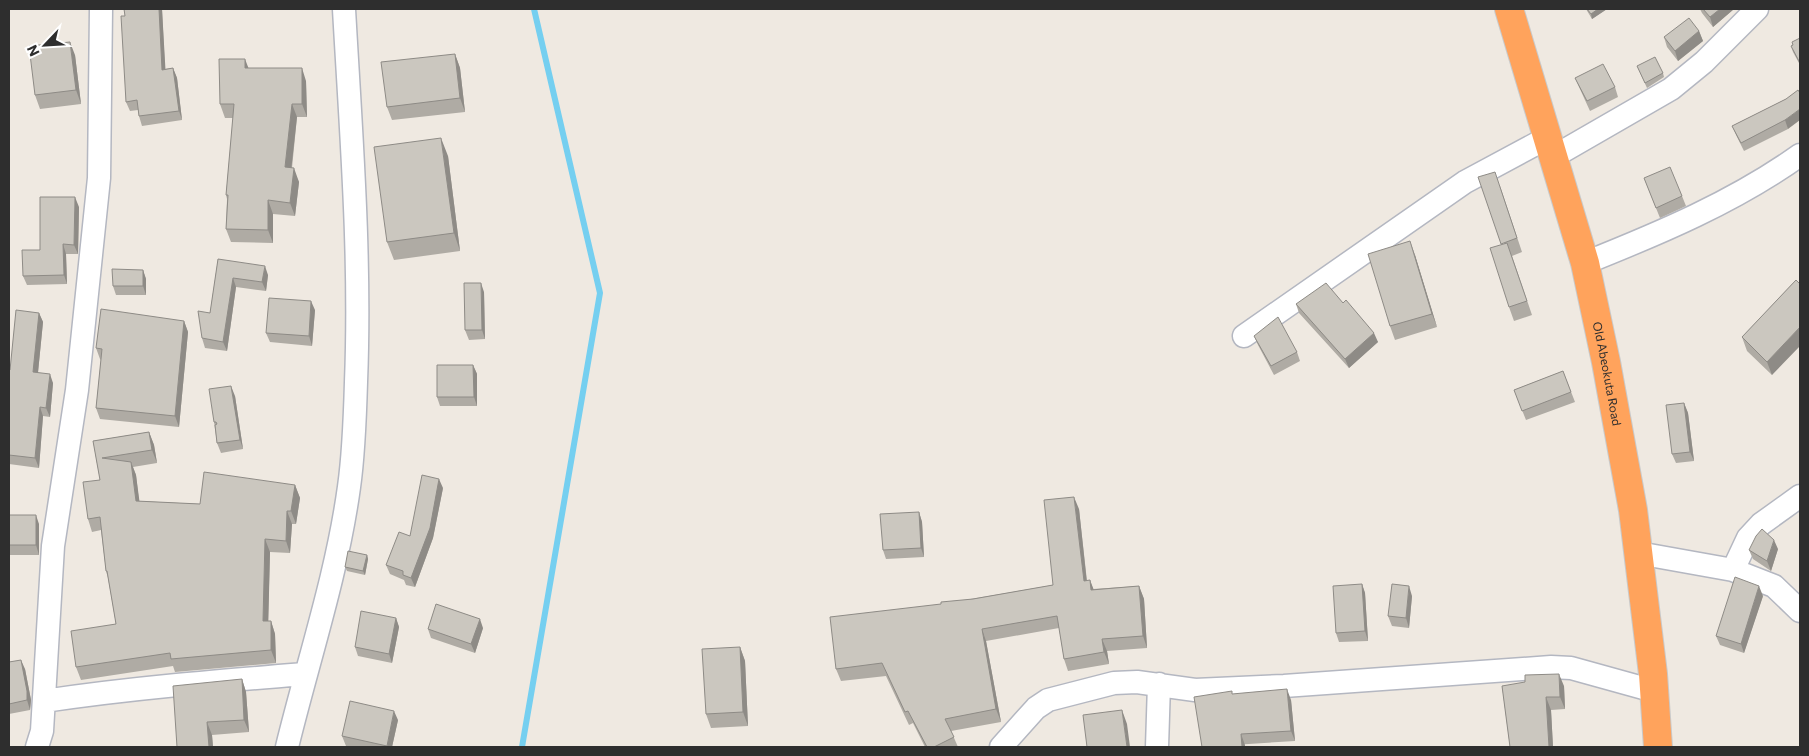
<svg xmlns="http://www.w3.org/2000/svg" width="1809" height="756" font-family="Commissioner,sans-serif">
<rect width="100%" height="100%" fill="#efe9e1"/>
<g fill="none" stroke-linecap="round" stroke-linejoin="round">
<path stroke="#75cff0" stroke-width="6" d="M522 747 600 293 534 9"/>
<g stroke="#b4b7c1" stroke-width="25">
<path id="street" d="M1553 157 1671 89 1704 62 1757 9
M1585 263C1660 233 1734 202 1800 155
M1244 336 1465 182 1547 138
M1638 553 1733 570 1774 586 1800 611
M1733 570 1748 538 1761 524 1800 496
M44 701C131 688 218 681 305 674
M37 747 42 731 53 546 77 390 99 178 101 9
M287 747C308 661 337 575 349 487 354 452 355 417 356 382 361 257 351 133 344 9
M1001 747 1036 708 1048 700 1114 683 1137 682 1195 690 1284 686 1551 667 1571 668 1654 691
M1157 747 1159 684"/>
</g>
<g stroke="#c9c9c9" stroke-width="30">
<g id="highway">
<path id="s1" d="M1509 9 1585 263 1606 362 1633 510 1653 674 1658 747"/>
</g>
</g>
<use href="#street" stroke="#fff" stroke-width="22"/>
<use href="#highway" stroke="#ffa35c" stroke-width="28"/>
</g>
<path fill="#afaba4" d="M124 9H163H162L165 69 173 68 177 78 182 120 142 126 139 116 138 110 130 111 126 102 125 16Z
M1586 9H1607L1592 19Z
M1700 9H1734L1713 27 1702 13Z
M1699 31 1703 41 1678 61 1667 47 1664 37Z
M1800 38V65L1793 52 1791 46Z
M455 54 460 68 465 112 392 120 387 107Z
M75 55 81 104 40 109 35 95Z
M1637 66 1663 73 1664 77 1647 88Z
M248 68 306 81 307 117H297L292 168 299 182 295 216 273 214V243L231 242 226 229 227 199 226 195 233 118H225L220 104Z
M1575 78 1615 87 1618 97 1590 111 1579 87Z
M1786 99 1788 129 1744 151 1736 135 1732 126Z
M448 156 460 251 394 260 387 242Z
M1644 178 1682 196 1686 206 1660 218Z
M1500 186 1522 252 1512 256 1532 315 1514 321 1509 307Z
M79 207 78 254H66L67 284 27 285 23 276 40 250Z
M1415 255 1437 327 1395 340 1390 326Z
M218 259 268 275 266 291 236 287 227 351 205 348 202 338 210 313Z
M143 270 146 279V295H116L113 286Z
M1796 280 1772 375 1747 351 1742 337Z
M484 292 485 339 469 340 465 330Z
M1343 303 1378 342 1349 368 1299 313 1296 304Z
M315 310 312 346 270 342 266 333Z
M39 313 43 322 38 373 53 383 50 417 43 416 39 468 9 464V370H10Z
M184 321 188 332 179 427 100 419 96 408 101 360 100 359 96 348Z
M1254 336 1297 352 1300 361 1274 375 1258 345Z
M473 365 477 374V406H440L437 397Z
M1563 371 1575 402 1526 420 1514 390Z
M235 396 243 449 221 453 217 443 214 422Z
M1684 403 1688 413 1694 461 1676 463 1672 454Z
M149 432 154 445 157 463 133 467 136 475 139 501 200 504 295 485 300 498 296 524H292L290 553 270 552 268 621H271L275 634 276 663 175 672 173 666 81 680 76 667 116 624 108 578 106 571 101 530 92 532 88 519 100 480 93 441Z
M443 488 433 538 415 587 406 585 404 580 390 574 386 565 410 536Z
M1079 509 1087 581 1090 580 1093 589 1139 586 1144 599 1147 648 1107 651 1109 664 1068 671 1064 659 1059 628 986 641 1001 722 951 731 958 747H925L913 723 909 725 886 676 841 681 836 669 941 604 1053 585Z
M919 512 922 522 924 557 886 559 883 550Z
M9 515 39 524V555H9Z
M1778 549 1771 571 1753 559 1749 550Z
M367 555 368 559 365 575 347 571 345 567Z
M1362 584 1365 593 1368 641 1339 642 1336 633Z
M1412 596 1409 628 1392 626 1388 616Z
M1763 596 1744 653 1720 645 1716 636Z
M396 618 399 627 392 663 358 656 355 647Z
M483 628 475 653 431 638 428 629Z
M740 647 745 661 748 726 711 728 706 714Z
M9 662 25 669 31 700 30 710 9 714Z
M242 679 246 692 249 732 212 735 213 747H177Z
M1502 686H1564L1565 709 1551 710 1553 747H1510Z
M1233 694 1291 700 1295 741 1202 747Z
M398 720 392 747H353L346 746 342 736Z"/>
<path fill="#8e8b86" d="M159 9H162L166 79 162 70Z
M1598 9H1607L1592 19 1591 14Z
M1720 9H1734L1713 27 1710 17Z
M1699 31 1703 41 1678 61 1675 51Z
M70 42 75 55 81 104 76 90Z
M455 54 460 68 465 112 460 98Z
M245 59 250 72 245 68Z
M173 68 177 78 182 120 179 111Z
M302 68 306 81 307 117 302 104Z
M292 104 297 117 290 180 285 167Z
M1800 109V120L1788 129 1785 120Z
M441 138 448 156 460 251 454 233Z
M294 168 299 182 295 216 290 203Z
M75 197 79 207 78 254 74 245Z
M268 200 273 214V243L268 230Z
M1410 241 1415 255 1437 327 1432 314Z
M63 244 66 254 67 284 64 275Z
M265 266 268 275 266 291 262 282Z
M143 270 146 279V295L143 286Z
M233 278 236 287 227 351 223 342Z
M481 283 484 292 485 339 482 330Z
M311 301 315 310 312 346 309 336Z
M39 313 43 322 37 382 33 372Z
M184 321 188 332 179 427 175 416Z
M1800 327V346L1772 375 1767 362Z
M1374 333 1378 342 1349 368 1345 359Z
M473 365 477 374V406L474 397Z
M50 374 53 383 50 417 46 408Z
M231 386 235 396 243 449 240 440Z
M1684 403 1688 413 1694 461 1690 452Z
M40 407 43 416 39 468 35 458Z
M149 432 154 445 157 463 152 450Z
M131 462 136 475 141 513 136 501Z
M439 479 443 488 433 538 415 587 411 578Z
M295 485 300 498 296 524 291 511Z
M1074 497 1079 509 1088 593 1084 581Z
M287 511 292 524 290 553 286 541Z
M919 512 922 522 924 557 921 548Z
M36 515 39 524V555L36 545Z
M265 539 270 552 268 634 263 621Z
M1774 540 1778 549 1771 571 1767 561Z
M367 555 368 559 365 575 363 571Z
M1090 580 1095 593 1091 590Z
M1362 584 1365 593 1368 641 1365 631Z
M1139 586 1144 599 1147 648 1143 636Z
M1409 586 1412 596 1409 628 1406 618Z
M1759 586 1763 596 1744 653 1741 644Z
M396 618 399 627 392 663 389 654Z
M480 619 483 628 475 653 471 644Z
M271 621 275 634 276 663 271 650Z
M982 629 986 641 1001 722 996 709Z
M1102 639 1107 651 1109 664 1104 652Z
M740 647 745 661 748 726 743 712Z
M21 660 25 669 31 700 30 710 27 700Z
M1559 674 1564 686 1565 709 1560 697Z
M242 679 246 692 249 732 244 720Z
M1287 689 1291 700 1295 741 1291 731Z
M1546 697 1551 710 1553 747H1549Z
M1122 710 1127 724 1130 747H1127Z
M394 711 398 720 392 747H387Z
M207 722 212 735 213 747H209Z
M1241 734 1245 745V747H1242Z"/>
<path fill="#cbc7bf" stroke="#8e8b86" d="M124 9H159L162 70 173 68 179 111 139 116 137 100 126 102 121 16H125Z
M1587 9H1598L1591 14Z
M1703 9H1720L1710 17Z
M1689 18 1699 31 1675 51 1664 37Z
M1800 38V63L1791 46 1793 45 1792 42Z
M70 42 76 90 35 95 29 46Z
M455 54 460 98 387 107 381 62Z
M1655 57 1663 73 1645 83 1637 66Z
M219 59H245V68H302V104H292L285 167 294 168 290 203 268 200V230L226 229 228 195H226L234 104H220Z
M1603 64 1615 87 1587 101 1575 78Z
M1798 90 1800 93V109L1785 120 1741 143 1732 126 1786 99Z
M441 138 454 233 387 242 374 147Z
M1670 167 1682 196 1656 208 1644 178Z
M1495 172 1517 238 1501 244 1478 177Z
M40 197H75L74 245 63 244 64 275 23 276 22 250H40Z
M1410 241 1432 314 1390 326 1368 254Z
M1507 243 1527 301 1509 307 1490 248Z
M218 259 265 266 262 282 233 278 223 342 202 338 198 311 210 313Z
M112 269 143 270V286H113Z
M1796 280 1800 284V327L1767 362 1742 337Z
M464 283H481L482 330H465Z
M1326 283 1343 303 1346 300 1374 333 1345 359 1296 304Z
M269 298 311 301 309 336 266 333Z
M101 309 184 321 175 416 96 408 102 349 96 348Z
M16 310 39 313 33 372 50 374 46 408 40 407 35 458 9 455V370H10Z
M1278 317 1297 352 1271 366 1254 336Z
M437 365H473L474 397H437Z
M1563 371 1571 392 1522 411 1514 390Z
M231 386 240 440 217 443 215 425 217 424 216 422H214L209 389Z
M1684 403 1690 452 1672 454 1666 405Z
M149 432 152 450 102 458 131 462 136 501 200 504 204 472 295 485 291 511H287L286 541 265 539 263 621H271V650L171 659 170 653 76 667 71 631 116 624 107 571H106L100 517 88 519 83 482 100 480 93 441Z
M422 475 439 479 430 528 411 578 403 575V571L386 565 399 532 410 536Z
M1074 497 1084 581 1090 580 1091 590 1139 586 1143 636 1102 639 1104 652 1064 659 1057 616 982 629 996 709 945 719 954 737 934 747H927L908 711 905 712 882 663 836 669 830 617 941 604V602L973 599 1053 585 1044 500Z
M919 512 921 548 883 550 880 514Z
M9 515H36V545H9Z
M1762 529 1774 540 1767 561 1749 550 1756 536Z
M348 551 367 555 363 571 345 567Z
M1735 577 1759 586 1741 644 1716 636Z
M1362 584 1365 631 1336 633 1333 586Z
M1392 584 1409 586 1406 618 1388 616Z
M436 604 480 619 471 644 428 629Z
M361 611 396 618 389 654 355 647Z
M740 647 743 712 706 714 702 649Z
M21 660 27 691V700L9 704V662Z
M1559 674 1560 697H1546L1549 747H1510L1502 686 1525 682V675Z
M242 679 244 720 207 722 209 747H177L173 686Z
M1287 689 1291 731 1241 734 1242 747H1202L1194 697 1232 691V694Z
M350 701 394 711 387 746 342 736Z
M1122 710 1127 747H1087L1083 715Z"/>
<g text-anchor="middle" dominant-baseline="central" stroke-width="4" stroke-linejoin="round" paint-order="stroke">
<g font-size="12" fill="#2e2e2e" stroke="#fff">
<text stroke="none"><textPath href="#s1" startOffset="378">Old Abeokuta Road</textPath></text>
</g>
</g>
<rect width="1809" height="756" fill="none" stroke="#2e2e2e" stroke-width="20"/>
<g transform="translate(45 45) rotate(245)" stroke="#ffffff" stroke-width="4" paint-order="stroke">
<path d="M0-4L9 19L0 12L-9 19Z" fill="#2e2e2e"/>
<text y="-8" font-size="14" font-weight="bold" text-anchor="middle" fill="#2e2e2e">N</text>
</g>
</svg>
